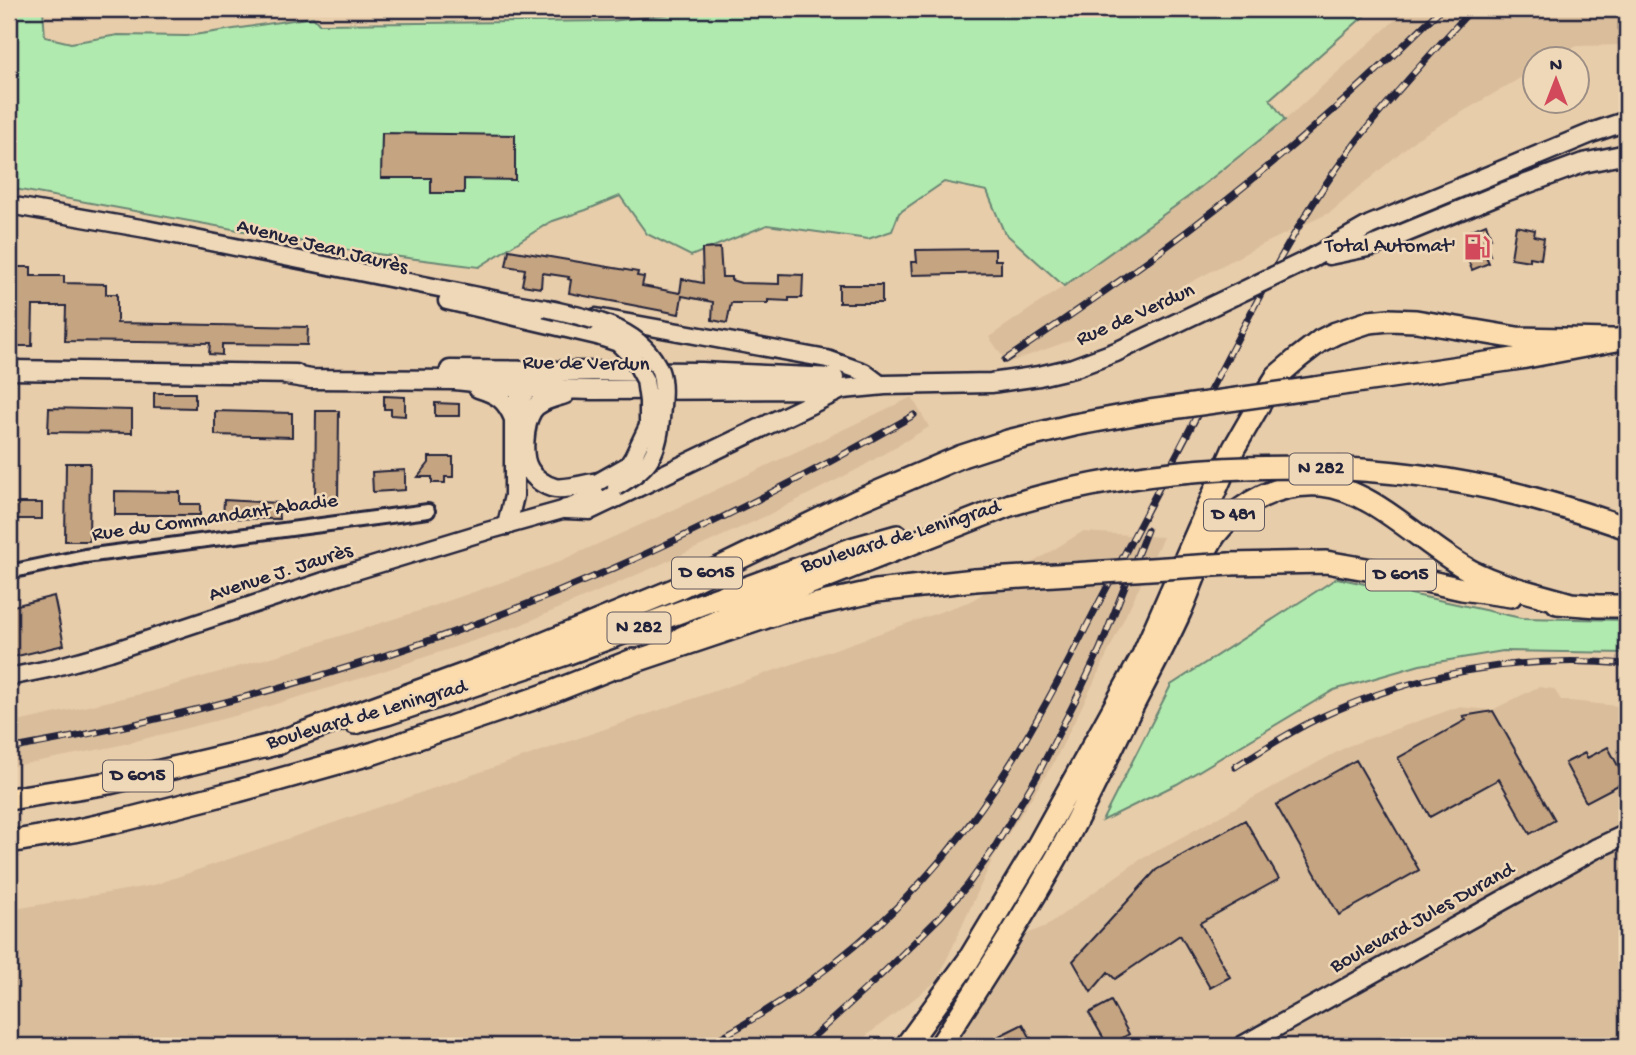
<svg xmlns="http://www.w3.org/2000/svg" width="1636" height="1055" font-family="'Gochi Hand',sans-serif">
<rect width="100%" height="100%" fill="#e8cdaa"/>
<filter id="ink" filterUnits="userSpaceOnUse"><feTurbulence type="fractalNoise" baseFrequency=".0143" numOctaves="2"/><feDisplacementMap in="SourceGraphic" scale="14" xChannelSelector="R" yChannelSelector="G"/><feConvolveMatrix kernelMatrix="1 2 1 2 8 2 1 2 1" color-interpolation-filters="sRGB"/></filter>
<g filter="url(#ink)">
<path fill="#dabe9c" d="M1407 9H1627V45L1577 46 1553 59 1534 60V70L1416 139 1331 212 1255 248 1105 328 1007 363 989 337 1064 286 1188 197 1285 120Z
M912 397 929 427 858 469 766 516 657 566 518 626 365 677 246 713 112 747 9 767V724L149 692 289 652 425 609 551 565 669 512Z
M1082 532 1163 537 1093 684 1053 764 994 856 937 981 853 1046H9V910L154 885 790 665 971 601Z
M1538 687 1554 689 1561 700 1627 707V1046H898L957 963 1046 926 1138 861 1348 746 1458 707 1492 710Z"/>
<path fill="#b1eaae" stroke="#6a8674" stroke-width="2" d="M9 9 31 10 43 9 45 37 71 43 118 35 187 36 313 17 319 24 611 21 713 9H1372L1270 99 1285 120 1188 197 1064 286 1004 232 987 191 944 182 899 213 892 231 868 239 767 225 691 256 647 234 620 196 586 210 550 222 479 267 353 251 9 188Z
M1337 578 1521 618 1627 620V653L1503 651 1420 665 1334 690 1177 784 1102 821 1171 685Z"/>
<path fill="#c5a481" stroke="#22223b" stroke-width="2" d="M382 133 515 135V180L464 179V193H431V178H381Z
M1486 224 1491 238 1485 241 1490 255 1485 254 1489 263 1472 270 1466 255 1470 254 1466 243 1473 240 1469 231Z
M1516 226 1535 230 1534 236 1544 238 1541 259 1530 257V261L1511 258Z
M720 248 722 277H731V280L741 283 779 284V274L803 275 802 298H789V301L768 300V303H731L727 323 712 320 713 302 682 296 679 314 569 293 571 280 568 279 569 277 542 273 541 288 522 285 525 269 506 266 509 250 638 272 637 276 644 277 642 286 680 293 682 279 703 283 702 249Z
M995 249V260H1001V273L912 275 911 262H917L916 250Z
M10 267H31V276H64V283L106 284V294H117V323L308 327 307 345 222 344V355L209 354 210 343 65 341 66 306H33L32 346H9Z
M839 285H882V303H839Z
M154 393H195V408L154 407Z
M384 396 405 397V416L391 415V409H384Z
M435 403 459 404V416H435Z
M49 408 132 410V433L48 432Z
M215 411 292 413V437L215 435Z
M316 411H339L338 501 315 500Z
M429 457H453V477H445V483H432V477H418L429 463Z
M66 463H90L89 541H65Z
M405 470V490L373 492 372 472Z
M115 491 180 492V504H200V515H115Z
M224 500 278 503 279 519 223 518Z
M9 503H42V519H9Z
M54 596 64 645 9 658V607Z
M1493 711 1555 820 1530 834 1499 779 1430 817 1398 758 1466 720 1463 716Z
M1608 747 1626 781 1586 802 1565 763 1585 753 1587 758Z
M1356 760 1419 870 1339 915 1276 805Z
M1245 820 1279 879 1200 923 1230 977 1210 988 1180 935 1115 979 1108 972 1091 992 1073 961 1156 870Z
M1111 1001 1129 1034 1108 1046 1089 1013Z
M1023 1024 1035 1046H981L1003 1034Z"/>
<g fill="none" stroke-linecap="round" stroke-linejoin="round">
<g stroke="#22223b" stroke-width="18">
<path id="minor" d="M9 572 85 556 428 511"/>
</g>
<g stroke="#22223b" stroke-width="21">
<path id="tertiary" d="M9 205 146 229 508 302 556 310
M447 301 597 336
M596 317 827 359 864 372 880 384
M9 677 53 668 110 652 339 576 487 531 566 509 616 487"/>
</g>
<g stroke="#22223b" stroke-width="23">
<path id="secondary" d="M1329 255 1373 246 1502 193 1583 163 1627 154
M1312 258 1370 225 1594 132 1627 121
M9 370 296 374
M450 370 701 372 834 378
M286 375 311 379 455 380 529 388 592 390 843 389 885 385 991 383 1039 376 1073 368 1116 352 1235 295
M478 388C497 394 506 399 514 419
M565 394C554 398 539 400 532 411 524 424 521 456 529 469 534 478 545 486 555 488 565 490 587 484 598 482
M566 509 590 510 840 390
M507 525 514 496V419L518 401 522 395 534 382
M1242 1046 1595 849 1627 834"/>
</g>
<g stroke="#22223b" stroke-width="26">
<path id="primary" d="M681 638 737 612 1010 505
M355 723 387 714 566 654 854 548 897 536
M9 799 109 783 280 743
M9 842 74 831 124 820 238 791 374 753 542 696 633 660"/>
</g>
<g stroke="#22223b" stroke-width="26">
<path id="trunk" d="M1315 388 1521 358 1627 338
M1230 564 1326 562 1395 574 1462 589 1511 596
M1557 603 1598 606H1627
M618 667 782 612 876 591 975 580
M265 747 506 659 676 589 857 501 962 456 1008 441 1074 425 1150 411
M906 1046 968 961 1038 845 1143 655 1234 448 1260 403 1277 376 1298 358 1320 341 1336 333 1369 322 1389 320 1416 321 1517 338 1612 340
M940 1046C982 981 1024 916 1062 848 1086 803 1108 756 1130 711 1147 678 1165 645 1180 612 1192 586 1199 558 1215 535 1240 502 1279 482 1321 485 1375 490 1423 546 1471 571 1502 587 1538 594 1571 604"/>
</g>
<use href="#minor" stroke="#efd8b8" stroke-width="12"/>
<use href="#tertiary" stroke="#efd8b8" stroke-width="16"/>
<use href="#secondary" stroke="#efd8b8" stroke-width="18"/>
<use href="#primary" stroke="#fcdcac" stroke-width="21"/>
<use href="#trunk" stroke="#fcdcac" stroke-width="21"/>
<g stroke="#22223b" stroke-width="7">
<path id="rail" d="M1005 360C1055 326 1105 292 1154 256 1256 181 1352 97 1441 9
M9 749C215 713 420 653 612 569 716 523 816 471 914 415
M1235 767C1262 750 1289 732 1319 718 1415 673 1521 654 1627 664
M705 1046C797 998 878 935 945 855 1006 782 1050 698 1093 614 1133 538 1172 462 1212 387 1245 325 1276 261 1314 202 1359 131 1416 70 1472 9
M803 1046 880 976 940 917 967 886 993 850 1037 776 1078 695 1100 649 1147 530"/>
</g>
<use href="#rail" stroke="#efd8b8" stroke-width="4.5" stroke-dasharray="13" stroke-linecap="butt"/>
<g stroke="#22223b" stroke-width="21" stroke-linecap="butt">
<path id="tertiary-bridge" d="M545 308C586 318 641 325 660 371 665 385 662 404 661 419 658 458 647 468 616 487
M597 336 618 343 633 358 645 380 648 401V426L633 457 628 465 598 482"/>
</g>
<g stroke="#22223b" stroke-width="23" stroke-linecap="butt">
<path id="secondary-bridge" d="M1235 295 1312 258"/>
</g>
<g stroke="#22223b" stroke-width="26" stroke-linecap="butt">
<path id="primary-bridge" d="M1010 505C1031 499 1051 493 1072 489 1203 460 1364 460 1495 489 1540 499 1584 513 1627 528"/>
</g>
<g stroke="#22223b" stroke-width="26" stroke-linecap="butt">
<path id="trunk-bridge" d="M1150 411 1315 388
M975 580 1230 564"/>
</g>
<use href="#tertiary-bridge" stroke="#efd8b8" stroke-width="16"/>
<use href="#secondary-bridge" stroke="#efd8b8" stroke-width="18"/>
<use href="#primary-bridge" stroke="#fcdcac" stroke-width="21"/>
<use href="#trunk-bridge" stroke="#fcdcac" stroke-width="21"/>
</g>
</g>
<defs>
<g id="fuel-bare" transform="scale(2.1)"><path d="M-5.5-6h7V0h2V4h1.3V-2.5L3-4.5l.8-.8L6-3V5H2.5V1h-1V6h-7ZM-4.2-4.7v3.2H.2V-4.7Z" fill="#d1495b" stroke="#efd8b8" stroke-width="2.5" paint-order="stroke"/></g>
</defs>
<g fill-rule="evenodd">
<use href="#fuel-bare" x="1477" y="247"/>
</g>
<g text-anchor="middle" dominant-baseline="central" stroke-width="5" stroke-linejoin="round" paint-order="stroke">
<g fill="#efd8b8" stroke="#605960" stroke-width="2">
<rect x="1289.5" y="453.5" width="63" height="31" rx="5"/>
<rect x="1204" y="499.5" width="60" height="31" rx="5"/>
<rect x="672" y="557.5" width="70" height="31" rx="5"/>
<rect x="1366" y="559.5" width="70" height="31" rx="5"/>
<rect x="607.5" y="612.5" width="63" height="31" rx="5"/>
<rect x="103" y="760.5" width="70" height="31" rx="5"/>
</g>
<g font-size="19" font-weight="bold" fill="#22223b">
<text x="1321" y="469">N 282</text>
<text x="1234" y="515">D 481</text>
<text x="707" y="573">D 6015</text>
<text x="1401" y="575">D 6015</text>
<text x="639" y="628">N 282</text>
<text x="138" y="776">D 6015</text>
</g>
<g font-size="21" fill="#22223b" stroke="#efd8b8" text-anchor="end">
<text x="1456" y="247">Total Automat'</text>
</g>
<g font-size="21" fill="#22223b" stroke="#efd8b8">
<text transform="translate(322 248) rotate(14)">Avenue Jean Jaurès</text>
<text transform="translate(1136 316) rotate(-24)">Rue de Verdun</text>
<text transform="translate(586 365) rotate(1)">Rue de Verdun</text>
<text transform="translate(215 519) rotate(-8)">Rue du Commandant Abadie</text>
<text transform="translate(901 538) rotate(-17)">Boulevard de Leningrad</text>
<text transform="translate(281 574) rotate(-18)">Avenue J. Jaurès</text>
<text transform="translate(367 716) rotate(-16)">Boulevard de Leningrad</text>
<text transform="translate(1423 919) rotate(-29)">Boulevard Jules Durand</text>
</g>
</g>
<rect width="1636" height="1055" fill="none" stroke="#efd8b8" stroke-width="35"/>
<rect x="18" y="18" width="1601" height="1020" fill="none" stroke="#22223b" stroke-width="2.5" filter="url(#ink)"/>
<g transform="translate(1556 80)"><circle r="33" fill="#efd8b8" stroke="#9d8f86" stroke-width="2"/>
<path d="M0-5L12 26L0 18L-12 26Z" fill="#d1495b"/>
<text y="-10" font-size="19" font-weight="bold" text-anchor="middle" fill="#22223b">N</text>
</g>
</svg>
